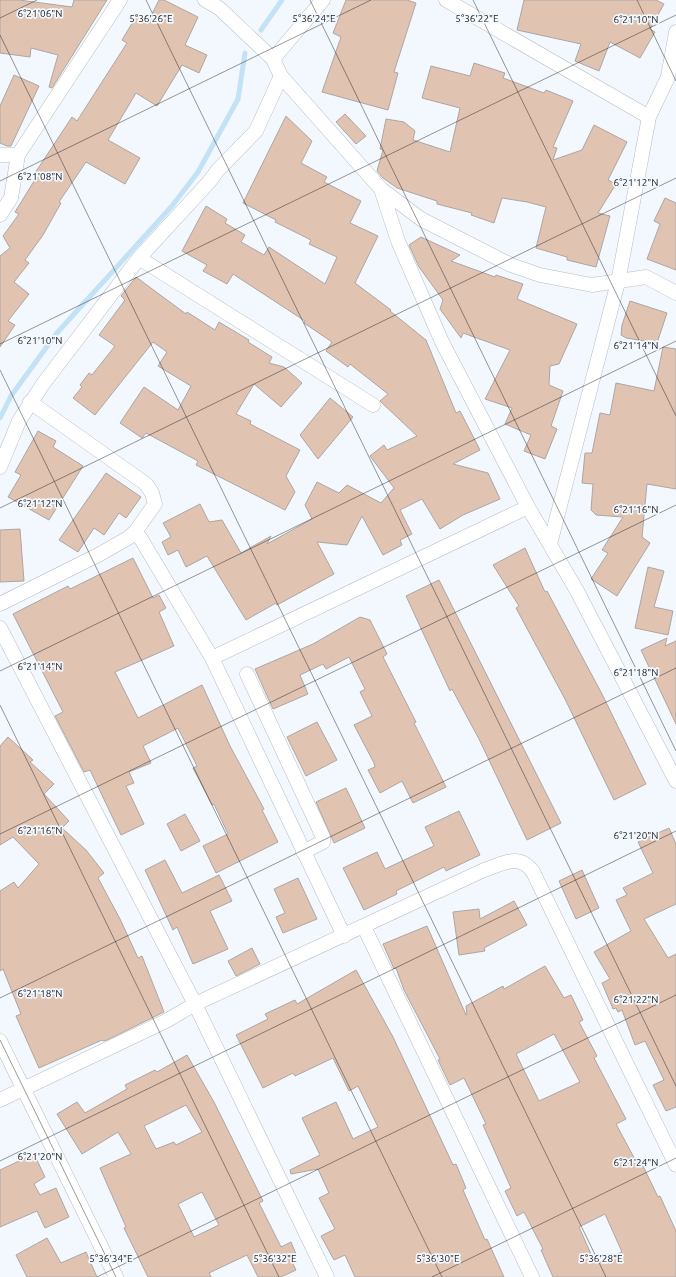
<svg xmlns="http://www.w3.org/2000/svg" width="676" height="1277" font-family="Ubuntu,sans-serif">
<rect width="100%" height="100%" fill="#f2f8fd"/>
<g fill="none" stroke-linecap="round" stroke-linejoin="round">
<path stroke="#c4e2f6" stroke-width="5" d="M261 30 282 0
M0 418 11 396 56 334 172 206 198 172 238 99 245 53"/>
</g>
<path fill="#e1c3b2" stroke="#ada6a3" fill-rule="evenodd" d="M0 0H19L72 7 74 0H107L52 88 49 87 58 55 31 48 30 57 0 53Z
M159 0H164L198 17 185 45 207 55 199 73 182 65 157 106 136 93 108 140 140 158 125 184 86 162 59 202 61 203 43 235 25 260 29 263 14 282 29 294 8 321 15 325 0 347V256L10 248 3 236 19 214 15 212 36 178 33 176 72 117 77 121 127 43 122 40 137 15 148 22Z
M346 0H407L416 3 394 72 398 73 388 110 322 92 341 37 333 33Z
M524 0H656L664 4 650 29 655 32 640 58 610 42 599 71 575 61 581 44 517 30Z
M474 63 505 73 503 78 544 93 546 90 573 101 553 147 557 148 553 160 582 150 594 125 627 142 608 180 616 184 598 213 610 216 596 267 567 260V257L536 248 546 207 527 202 502 198 494 223 471 215 472 213 437 204V201L397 188 383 178 377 171 383 150 380 149 386 119 404 122 415 131 413 140 450 152 460 108 422 98 431 66 470 76Z
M14 75 39 86 11 146H7L0 143V106Z
M345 114 366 136 356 144 336 122Z
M286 116 312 141 301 163 327 177 324 182 361 201 350 223 378 236 355 283 391 310 390 311 426 340 456 413 460 411 480 450 453 464 488 473 500 499 463 515 440 529 422 499 400 510 412 534 400 540 402 545 383 555 362 516 347 545 317 542 334 574 277 605 276 603 246 620 207 556 186 567 178 550 168 555 162 542 171 537 163 523 200 504 209 522 222 520 241 553 271 536 267 544 312 519 305 505 317 482 339 493 347 485 381 503 394 488 370 456 384 445 387 450 417 436 380 401 388 394 350 364 348 367 326 351 332 342 304 323 305 321 233 274 227 284 203 271 207 265 182 251 206 206 227 219 225 223 245 235 241 242 264 255 269 247 325 284 337 257 309 244 311 240 275 222 276 220 243 203Z
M665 198 676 203V270L647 259 660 224 654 221Z
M421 237 460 255 451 261 495 277 496 275 523 284 517 299 577 324 559 364 550 366 549 385 563 391 551 426 557 429 545 459 524 451 531 435 505 424 512 408 485 399 510 350 463 333 461 338 440 309 443 300 419 267 409 245Z
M136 277 186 314 187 312 215 330 219 322 249 340 248 342 272 357 269 363 284 367 302 383 281 407 254 384 236 414 251 421 250 424 300 450 286 476 295 492 285 510 196 465 198 461 146 433 142 438 120 423 144 387 178 410 191 386 158 366 167 352 153 342 95 415 73 398 82 387 80 385 89 373 92 375 115 346 99 335 125 300 121 296Z
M630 301 667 313 657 343 626 338 621 335 622 325Z
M663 347 676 349V489L647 484 642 537 650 543 617 596 591 579 608 553 602 550 623 517 596 515 591 510 593 484 582 483 585 453H592L600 413 610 415 616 383 654 391Z
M330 398 353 417 318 459 300 435Z
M38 431 56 441 53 447 83 466 49 520 8 497 21 475 15 472Z
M106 473 141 497 126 518 119 513 104 535 94 528 78 552 59 540Z
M20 529 24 581 0 582V530Z
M525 548 545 592 547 591 602 694 646 784 614 800 565 699 516 608 519 606 493 565Z
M133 558 153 598 159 595 166 608 159 612 174 646 115 672 138 718 202 685 230 746 264 809 262 810 278 842 216 873 203 846 228 834 214 804 212 805 193 768 197 766 178 728 143 746 151 763 129 772 134 783 126 786 144 824 121 835 90 770 84 772 55 716 63 712 13 614 68 586 70 589Z
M648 567 664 571 654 607 673 611 668 635 635 628Z
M439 580 561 823 527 840 479 739 452 689 450 691 406 596Z
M360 617 370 620 387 654 383 657 416 722 414 723 446 787 413 803 402 781 380 793 368 770 375 767 374 763 354 725 372 716 360 692 365 689 349 657 326 669 323 664 300 675 308 694 273 709 255 669 313 644Z
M667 638 665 646 676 641V724L641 650Z
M317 722 337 760 306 776 287 737Z
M8 737 33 760 30 762 54 784 44 794 69 821 62 828 86 850 104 873 98 878 120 919 138 958 142 956 164 1012 107 1040 103 1041 102 1040 39 1068 16 1016 21 1014 3 969 0 971V891L14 882 18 888 39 864 13 837 0 845V746Z
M346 788 365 828 334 843 316 802Z
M459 811 480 855 446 871 444 867 396 891 397 894 364 910 343 868 377 852 385 869 434 846 425 827Z
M185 814 200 841 181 851 167 824Z
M669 828 676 844V904L644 919 668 958 676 954V1107L666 1111 653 1085 664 1080 645 1041 635 1045 622 1010 618 1012 616 1008 613 1009 602 983 610 979 594 952 631 931 616 900 627 895 623 888 653 873 638 842Z
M165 860 182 893 219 875 232 901 210 911 228 949 193 964 177 927 173 930 145 870Z
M582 870 599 908 576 919 559 881Z
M298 878 317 919 283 933 276 917 285 913 274 889Z
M514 901 527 925 484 948 485 951 459 955 453 912 479 909 480 919Z
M427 926 466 1015H467L466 1006 503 986 504 989 545 966 564 998 571 995 583 1020 579 1022 597 1056 594 1058 626 1119 616 1124 639 1167 643 1166 658 1197 660 1196 676 1231V1277H553L541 1250 543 1249 524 1212 517 1216 505 1191 511 1188 483 1125 486 1124 464 1078 450 1085 438 1060 440 1059 404 990 396 968 394 969 383 944ZM554 1034 580 1082 539 1101 516 1054ZM605 1214 622 1252 598 1263 597 1261 595 1263 579 1227Z
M252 948 260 964 236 976 228 961Z
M356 970 393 1037 453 1165 456 1164 466 1188 463 1190 485 1240 487 1239 504 1277H355L345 1255 334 1260 321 1236 335 1229 319 1198 329 1193 318 1169 291 1174 290 1170 320 1155 302 1118 336 1102 353 1139 378 1127 358 1086 349 1091 333 1058 295 1076 293 1073 263 1088 236 1035 268 1019 265 1014 295 1000 297 1004Z
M187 1055 214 1102 263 1201 259 1203 281 1247 291 1242 296 1254 290 1258 296 1270 281 1277H258L247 1255 209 1273 211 1277H148L124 1228 126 1227 100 1168 131 1154 118 1132 82 1154 57 1114 77 1102 85 1113 127 1089 125 1085 155 1070 157 1072ZM186 1105 202 1132 176 1145 174 1142 156 1149 144 1126ZM202 1192 219 1225 194 1237 178 1204Z
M34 1154 45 1177 34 1184 40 1195 56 1188 69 1217 45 1228 37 1211 0 1227V1170Z
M47 1238 61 1263 86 1252 97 1277H27L16 1255Z"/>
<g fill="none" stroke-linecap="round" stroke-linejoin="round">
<g stroke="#b8bdc2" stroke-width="15">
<path id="minor" d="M205 0 219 8 273 59 281 76 381 189 398 241 442 342 528 507 577 591 676 781
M446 0 649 117
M273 59 323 0
M0 155H18
M381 189 421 219 511 265 540 275 592 285 646 277 676 293
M0 215 11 198 18 155 120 0
M139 258 373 405
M30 402 146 484 152 493 155 504 135 532
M0 467 19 421 43 384 139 258 209 182 218 170 256 131 281 76
M550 544 618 282 649 117 668 77 676 32
M0 604 100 554 128 538 135 532 141 539 212 658 344 936
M0 628 195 1004 327 1277
M212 658 528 507
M247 674 323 837V842L303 852
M364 927 532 1277
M0 1041 116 1277
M0 1100 166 1021 195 1004 484 870C503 864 519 852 533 872L676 1165"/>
</g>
<use href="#minor" stroke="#fff" stroke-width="14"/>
</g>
<path fill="none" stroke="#1a1c1e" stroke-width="1" stroke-opacity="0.45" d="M146 0 676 1086M310 0 676 751M473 0 676 416M637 0 676 81M0 18 37 0M0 35 606 1277M0 181 371 0M0 344 676 15M0 370 442 1277M0 508 676 178M0 671 676 341M0 705 279 1277M0 834 676 505M0 998 676 668M0 1040 116 1277M0 1161 676 831M97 1277 676 995M432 1277 676 1158"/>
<g font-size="10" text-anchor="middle" fill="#1a1c1e" stroke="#f2f8fd" stroke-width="3.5" stroke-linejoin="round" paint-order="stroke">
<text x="40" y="17">6°21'06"N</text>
<text x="314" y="22">5°36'24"E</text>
<text x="477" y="22">5°36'22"E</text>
<text x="151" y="22">5°36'26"E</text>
<text x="636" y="23">6°21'10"N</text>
<text x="40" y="180">6°21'08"N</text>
<text x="636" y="186">6°21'12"N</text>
<text x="40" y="344">6°21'10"N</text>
<text x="636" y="349">6°21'14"N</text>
<text x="40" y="507">6°21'12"N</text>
<text x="636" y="513">6°21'16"N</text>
<text x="40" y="670">6°21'14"N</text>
<text x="636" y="676">6°21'18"N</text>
<text x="40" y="834">6°21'16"N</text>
<text x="636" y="839">6°21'20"N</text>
<text x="40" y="997">6°21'18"N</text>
<text x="636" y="1003">6°21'22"N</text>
<text x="40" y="1160">6°21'20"N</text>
<text x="636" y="1166">6°21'24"N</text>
<text x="111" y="1262">5°36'34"E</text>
<text x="275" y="1262">5°36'32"E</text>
<text x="438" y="1262">5°36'30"E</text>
<text x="601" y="1262">5°36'28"E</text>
</g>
</svg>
